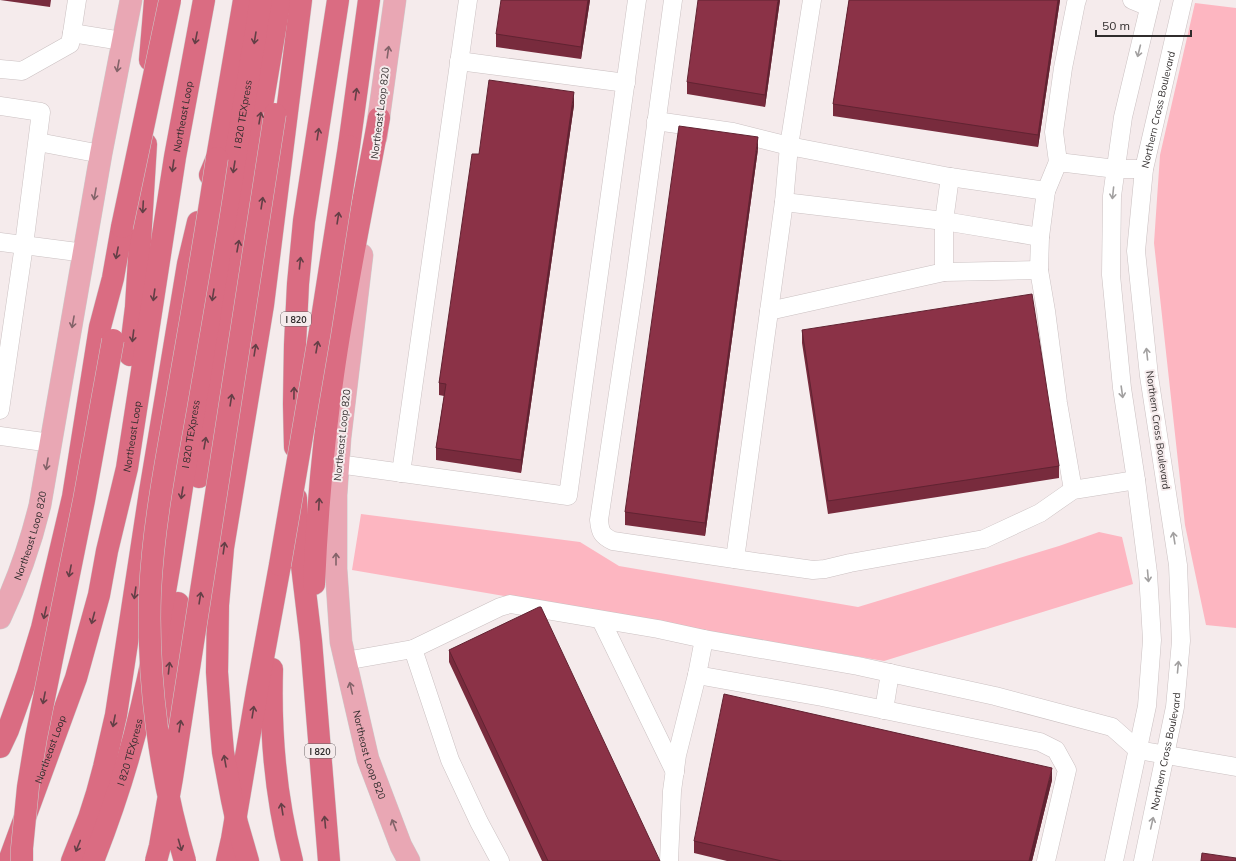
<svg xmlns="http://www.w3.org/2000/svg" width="1236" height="861" font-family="Mulish,sans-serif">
<rect width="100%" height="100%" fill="#f5ebec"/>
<path fill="#fdb6c1" d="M1195 3 1236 8V628L1206 625 1185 525 1154 243 1160 155Z
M361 514 580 542 619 566 858 607 1059 546 1099 532 1122 537 1133 584 884 661 352 570Z"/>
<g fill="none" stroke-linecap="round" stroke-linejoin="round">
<g stroke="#cbc1c2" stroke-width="19">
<g id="minor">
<path d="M673 0 635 280 599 520C600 532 602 536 613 541L748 561 813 570 825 569 850 563 984 539 1040 513 1073 490 1136 480"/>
<path d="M1132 0 1149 7"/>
<path d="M72 33 77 0"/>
<path d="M459 61 626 83"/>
<path d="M0 69 22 71 70 44 72 33 122 41"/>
<path d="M0 106 41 112 24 245 0 410"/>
<path d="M656 121 733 132 789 146 812 0"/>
<path d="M38 142 101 154"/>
<path d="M1058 162 1054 132 1063 68 1076 3 1077 0"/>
<path d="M1046 191 1040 237 1039 270 1046 311 1058 403 1073 490"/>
<path d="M784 202 944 221 1040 237"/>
<path d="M0 242 85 253"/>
<path d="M944 272V221L950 177"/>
<path d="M769 311 944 272 1039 270"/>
<path d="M0 436 51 443"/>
<path d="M338 464 568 496 637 0"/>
<path d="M401 473 468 0"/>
<path d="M735 559 784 202 789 146 950 177 1046 191 1058 162 1116 169H1144"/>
<path d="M601 620 675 772"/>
<path d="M704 639 697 675 822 697 1040 742 1056 750 1067 770 1046 861"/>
<path d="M345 661 413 649"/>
<path d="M884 710 890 673"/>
<path d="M500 861 479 822 450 760 413 649 500 607 510 604 658 629 704 639 858 666 995 696 1112 727 1138 750 1236 767"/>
<path d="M669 861 672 791 677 755 697 675"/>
<path d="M1114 861 1147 706 1152 640 1148 573 1136 480 1122 388 1111 275 1112 196 1123 117 1151 0"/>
<path id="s1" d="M1143 861 1175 707 1181 641 1178 565 1149 376 1136 251 1144 169 1183 0"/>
</g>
</g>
<g stroke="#cdcccc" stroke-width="23">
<g id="major">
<path d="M376 137 395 0"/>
<path id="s2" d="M362 255 340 438 336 495V569L341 642 368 759 401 846 409 861"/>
<path id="s3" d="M0 618C18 580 30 546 40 505L101 154 131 0"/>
</g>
</g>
<g stroke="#cdcccc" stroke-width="23">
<g id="highway">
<path d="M150 60 155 0"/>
<path d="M349 146 369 0"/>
<path d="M210 175 217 158 244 0"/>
<path d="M130 355 136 307 146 144"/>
<path d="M295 447 294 404 295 345 298 284 304 221 338 0"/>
<path d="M199 477 280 0"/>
<path d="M296 498 297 524 311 641 329 861"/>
<path d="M314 584C317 514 323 444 333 375 345 289 363 204 379 118"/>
<path d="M272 669C270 733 276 799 292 861"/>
<path d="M164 732C166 689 171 646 178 603"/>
<path d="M0 747 8 730 28 674 42 628 73 497 100 327 113 278 122 227"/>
<path id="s4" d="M9 861 76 678 99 595 107 551 127 468 175 157 204 0"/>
<path d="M72 861 89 818 97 793 104 767 116 715 150 492 188 264 198 222"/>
<path id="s5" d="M93 861C113 810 130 758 142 705 164 612 177 517 192 423 215 282 238 141 261 0"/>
<path d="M227 861 232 839 257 691 280 565"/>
<path d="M248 861 237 823 232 800 223 752 221 729 217 672 218 605 223 548 263 305 301 0"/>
</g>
</g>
<use href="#minor" stroke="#fff" stroke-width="18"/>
<use href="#major" stroke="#e9a7b4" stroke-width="22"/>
<use href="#highway" stroke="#da6c82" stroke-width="22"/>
<g stroke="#cdcccc" stroke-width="23" stroke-linecap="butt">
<path id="highway-bridge" d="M122 227 170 0
M280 565 320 331 349 146
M22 861V848L28 787 36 738 84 500 113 340
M156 861 160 846 172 778 275 114
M185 861C160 778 147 679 150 593 153 529 165 467 176 405 190 323 205 241 217 158"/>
</g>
<use href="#highway-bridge" stroke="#da6c82" stroke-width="22"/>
</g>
<path fill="#782b3d" d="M0 0H51L50 7Z
M590 0 581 59 496 47V34Z
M780 0 765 107 687 94V82Z
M849 0H1060L1038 147 833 116V104Z
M574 105 521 473 436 460V448L444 396 439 395V383L479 154Z
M758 149 705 536 625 525V512Z
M802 330 1059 466V478L828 514 802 343Z
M449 650 660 861H542L449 662Z
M1052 780 1032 861H727L694 853V841Z"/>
<path fill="#612332" d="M588 0H590L581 59V47Z
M778 0H780L765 107V95Z
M1058 0H1060L1038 147V135Z
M574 92V105L521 473V460Z
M758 137V149L705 536V523Z
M1052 768V780L1032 861H1029Z"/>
<path fill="#8b3247" stroke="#612332" d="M501 0H588L581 47 496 34Z
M698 0H778L765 95 687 82Z
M849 0H1058L1038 135 833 104Z
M489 80 574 92 521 460 436 448 446 384 439 383 472 154H479Z
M679 126 758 137 705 523 625 512Z
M1032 294 1059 466 828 501 802 330Z
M539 607H541L660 861H548L449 650Z
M724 694 1052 768 1029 861H782L694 841Z
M1202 853 1236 858V861H1201Z"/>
<defs><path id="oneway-shaft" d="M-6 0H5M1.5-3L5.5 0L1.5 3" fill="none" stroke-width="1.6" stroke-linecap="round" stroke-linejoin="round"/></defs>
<g stroke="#633f46">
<use href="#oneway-shaft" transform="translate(196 38) rotate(101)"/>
<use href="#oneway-shaft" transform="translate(255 38) rotate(99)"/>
<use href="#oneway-shaft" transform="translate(356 94) rotate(-82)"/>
<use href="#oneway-shaft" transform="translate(260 118) rotate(-80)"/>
<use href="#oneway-shaft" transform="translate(318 134) rotate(-81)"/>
<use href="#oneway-shaft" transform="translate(173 166) rotate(98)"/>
<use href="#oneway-shaft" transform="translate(234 167) rotate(99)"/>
<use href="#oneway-shaft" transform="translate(262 203) rotate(-81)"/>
<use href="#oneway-shaft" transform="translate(143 207) rotate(93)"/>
<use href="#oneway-shaft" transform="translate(338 218) rotate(-81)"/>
<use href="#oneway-shaft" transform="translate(238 246) rotate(-80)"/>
<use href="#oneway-shaft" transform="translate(117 253) rotate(101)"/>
<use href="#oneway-shaft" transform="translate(300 263) rotate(-84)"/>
<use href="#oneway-shaft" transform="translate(154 295) rotate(98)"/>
<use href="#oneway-shaft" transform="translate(213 295) rotate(99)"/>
<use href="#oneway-shaft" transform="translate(133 336) rotate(97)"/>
<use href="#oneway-shaft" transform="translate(317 347) rotate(-80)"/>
<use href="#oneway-shaft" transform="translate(255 350) rotate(-81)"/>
<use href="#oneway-shaft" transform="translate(294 393) rotate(-89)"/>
<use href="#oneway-shaft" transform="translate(231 400) rotate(-81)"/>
<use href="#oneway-shaft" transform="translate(205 443) rotate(-80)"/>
<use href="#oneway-shaft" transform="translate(182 493) rotate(99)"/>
<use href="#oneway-shaft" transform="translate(319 504) rotate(-87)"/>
<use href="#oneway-shaft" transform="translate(224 548) rotate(-82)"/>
<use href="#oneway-shaft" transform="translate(70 571) rotate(101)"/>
<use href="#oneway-shaft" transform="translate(135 593) rotate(98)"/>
<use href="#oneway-shaft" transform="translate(200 598) rotate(-81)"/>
<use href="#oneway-shaft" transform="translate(45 613) rotate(103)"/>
<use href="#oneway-shaft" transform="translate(93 618) rotate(105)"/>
<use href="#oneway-shaft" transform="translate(169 668) rotate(-84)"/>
<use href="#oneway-shaft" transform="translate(44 698) rotate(101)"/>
<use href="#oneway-shaft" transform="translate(253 712) rotate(-81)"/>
<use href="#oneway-shaft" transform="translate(114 721) rotate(101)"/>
<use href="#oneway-shaft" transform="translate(180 726) rotate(-81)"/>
<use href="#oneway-shaft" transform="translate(225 761) rotate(-100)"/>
<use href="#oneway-shaft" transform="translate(282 809) rotate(-99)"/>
<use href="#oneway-shaft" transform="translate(325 822) rotate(-95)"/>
<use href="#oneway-shaft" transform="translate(180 845) rotate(74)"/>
<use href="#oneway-shaft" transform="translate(78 846) rotate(112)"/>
</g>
<g stroke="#a2a0a0">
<use href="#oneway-shaft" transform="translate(1139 51) rotate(104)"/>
<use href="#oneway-shaft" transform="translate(1113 193) rotate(96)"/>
<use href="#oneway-shaft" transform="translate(1147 354) rotate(-96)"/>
<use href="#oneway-shaft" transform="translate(1122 392) rotate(82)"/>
<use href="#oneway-shaft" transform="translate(1174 538) rotate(-99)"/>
<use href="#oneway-shaft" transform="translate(1148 576) rotate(85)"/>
<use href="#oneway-shaft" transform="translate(1178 667) rotate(-85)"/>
<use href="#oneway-shaft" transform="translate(1152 823) rotate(-77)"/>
</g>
<g stroke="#836369">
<use href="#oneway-shaft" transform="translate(388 52) rotate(-82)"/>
<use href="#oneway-shaft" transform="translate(118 66) rotate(100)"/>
<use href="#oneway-shaft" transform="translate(95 194) rotate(100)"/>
<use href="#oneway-shaft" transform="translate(73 322) rotate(100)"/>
<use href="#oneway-shaft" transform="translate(47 464) rotate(100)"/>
<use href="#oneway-shaft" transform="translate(336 559) rotate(-90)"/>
<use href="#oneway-shaft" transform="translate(351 688) rotate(-103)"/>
<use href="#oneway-shaft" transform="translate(394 825) rotate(-111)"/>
</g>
<g text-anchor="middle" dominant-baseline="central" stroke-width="4" stroke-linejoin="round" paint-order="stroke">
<g fill="#f5ebec" stroke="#6b6566" stroke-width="1">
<rect x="281" y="312" width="30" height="14" rx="3"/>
<rect x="305" y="744" width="30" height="14" rx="3"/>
</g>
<g font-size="9" font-weight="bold" fill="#302c2c">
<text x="296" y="319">I 820</text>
<text x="320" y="751">I 820</text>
</g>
<g font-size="10" fill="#302c2c" stroke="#f5ebec">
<text stroke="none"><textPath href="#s1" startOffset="760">Northern Cross Boulevard</textPath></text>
<text transform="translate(380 113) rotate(-83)">Northeast Loop 820</text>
<text stroke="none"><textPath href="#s5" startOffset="763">I 820 TEXpress</textPath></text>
<text stroke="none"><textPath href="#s4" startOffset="767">Northeast Loop</textPath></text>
<text transform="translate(1158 430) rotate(82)">Northern Cross Boulevard</text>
<text stroke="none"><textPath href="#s5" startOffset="439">I 820 TEXpress</textPath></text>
<text transform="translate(342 435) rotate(-84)">Northeast Loop 820</text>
<text stroke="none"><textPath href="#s4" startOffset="443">Northeast Loop</textPath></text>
<text stroke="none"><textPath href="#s3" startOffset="88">Northeast Loop 820</textPath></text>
<text stroke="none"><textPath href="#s4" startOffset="119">Northeast Loop</textPath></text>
<text stroke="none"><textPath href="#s1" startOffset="112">Northern Cross Boulevard</textPath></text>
<text stroke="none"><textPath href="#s5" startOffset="115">I 820 TEXpress</textPath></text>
<text stroke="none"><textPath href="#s2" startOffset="505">Northeast Loop 820</textPath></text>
</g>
</g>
<path d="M1096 30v6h95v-6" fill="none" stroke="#302c2c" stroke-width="2"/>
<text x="1102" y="30" font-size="12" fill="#302c2c" stroke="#f5ebec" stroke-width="3" paint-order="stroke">50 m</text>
</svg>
